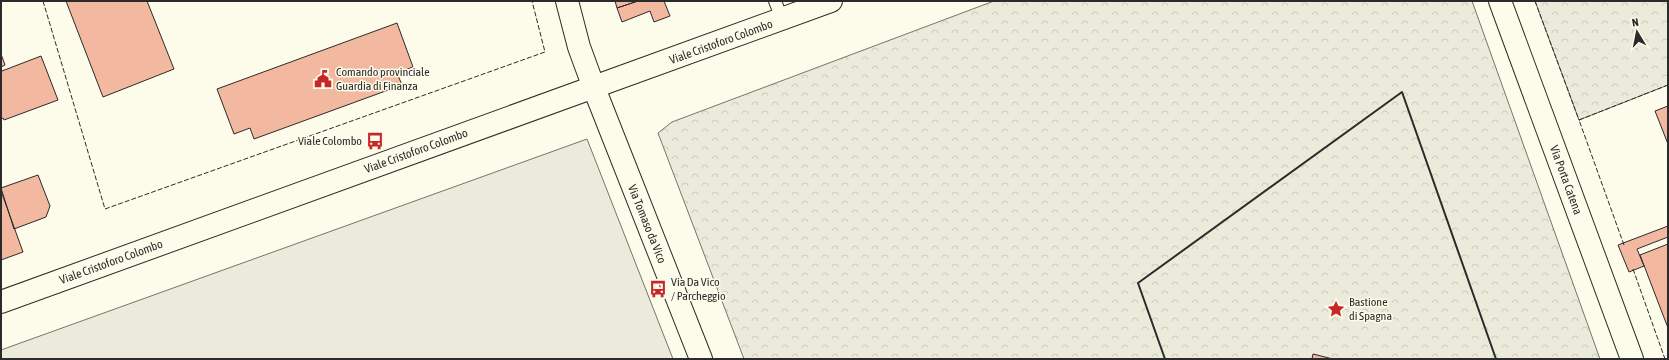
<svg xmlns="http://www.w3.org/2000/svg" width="1669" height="360" font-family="'Asap Condensed',sans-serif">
<defs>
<pattern id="forest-crowns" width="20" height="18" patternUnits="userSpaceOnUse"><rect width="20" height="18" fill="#ecebdb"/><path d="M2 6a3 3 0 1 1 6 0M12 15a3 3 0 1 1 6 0" fill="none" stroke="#cbcabc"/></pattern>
</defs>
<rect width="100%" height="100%" fill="#fdfbea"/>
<path fill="url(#forest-crowns)" stroke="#74746e" d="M994 1H1472L1600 359H744L658 133 672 122Z
M1535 1H1668V85L1579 120Z"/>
<path fill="#ecebdb" stroke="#74746e" d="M587 139 673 359H1V350Z"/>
<path fill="#f2b8a0" stroke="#2b2b2b" d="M66 1H147L174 69 103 97Z
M615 1H638L617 8Z
M638 1H664L670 16 654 22 650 11 622 22 617 8Z
M397 23 413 67 397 73 402 85 254 139 250 128 234 134 217 89Z
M1 54 5 65 1 67Z
M41 56 58 100 4 120 3 118 1 119V68L2 71Z
M1668 106V144L1655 111Z
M38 175 50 206 46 217 14 229 1 188Z
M1 191 23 252 1 260Z
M1668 226V237L1637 249 1644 266 1629 272 1618 245Z
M1668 244V328L1640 255Z
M1313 354 1333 359H1312Z"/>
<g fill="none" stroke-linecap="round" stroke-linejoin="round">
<g stroke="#2b2b2b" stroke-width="14">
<path id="service" d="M775 1 782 19"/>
</g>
<g stroke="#2b2b2b" stroke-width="24">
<path id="minor" d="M567 1 579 47 594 88
M1500 1 1632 359"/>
</g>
<g stroke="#2b2b2b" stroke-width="24">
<path id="tertiary" d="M594 88 701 359
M1 302 831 1"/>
</g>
<use href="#service" stroke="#fdfbea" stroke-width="12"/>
<use href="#minor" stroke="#fdfbea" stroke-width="22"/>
<use href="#tertiary" stroke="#fdfbea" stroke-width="22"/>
<path stroke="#2b2b2b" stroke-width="1" stroke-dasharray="5 2" stroke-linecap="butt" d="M43 1 105 209 545 52 532 1
M1535 1 1579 120H1580
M1624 245 1579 120 1668 85
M1633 269 1665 359"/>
<path stroke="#2b2b2b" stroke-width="2" d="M1165 359 1138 283 1402 92 1496 359"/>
</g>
<defs>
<g id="civic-bare" transform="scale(1.38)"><path d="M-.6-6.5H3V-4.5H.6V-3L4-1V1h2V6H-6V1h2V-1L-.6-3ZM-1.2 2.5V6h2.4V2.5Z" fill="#c62828" stroke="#fdfbea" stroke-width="2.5" paint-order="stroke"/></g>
<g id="bus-bare" transform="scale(1.38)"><path d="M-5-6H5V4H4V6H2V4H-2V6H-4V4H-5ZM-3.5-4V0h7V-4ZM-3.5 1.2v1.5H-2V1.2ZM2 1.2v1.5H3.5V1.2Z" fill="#c62828" stroke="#fdfbea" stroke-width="2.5" paint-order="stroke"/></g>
<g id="sight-bare" transform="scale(1.38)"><path d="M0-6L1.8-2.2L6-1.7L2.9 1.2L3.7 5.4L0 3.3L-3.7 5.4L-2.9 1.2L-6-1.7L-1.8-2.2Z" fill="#c62828" stroke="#fdfbea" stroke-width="2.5" paint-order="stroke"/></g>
</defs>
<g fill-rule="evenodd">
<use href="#civic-bare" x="323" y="79"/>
<use href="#bus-bare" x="375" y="141"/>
<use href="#bus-bare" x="658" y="289"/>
<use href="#sight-bare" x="1336" y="309"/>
</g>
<g text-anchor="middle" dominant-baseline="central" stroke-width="3" stroke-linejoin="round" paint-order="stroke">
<g font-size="12" fill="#2b2b2b" stroke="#fdfbea">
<text transform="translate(721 42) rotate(-20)">Viale Cristoforo Colombo</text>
<text transform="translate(416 151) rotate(-20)">Viale Cristoforo Colombo</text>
<text transform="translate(1566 180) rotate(70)">Via Porta Catena</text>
<text transform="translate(647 224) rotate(68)">Via Tomaso da Vico</text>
<text transform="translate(111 262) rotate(-20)">Viale Cristoforo Colombo</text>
</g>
<g font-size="12" fill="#2b2b2b" stroke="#fdfbea" text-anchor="start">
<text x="336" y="72">Comando provinciale<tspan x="336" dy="14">Guardia di Finanza</tspan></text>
<text x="362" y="141" text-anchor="end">Viale Colombo</text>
<text x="671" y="282">Via Da Vico<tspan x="671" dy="14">/ Parcheggio</tspan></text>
<text x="1349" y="302">Bastione<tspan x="1349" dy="14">di Spagna</tspan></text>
</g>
</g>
<rect width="1669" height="360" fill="none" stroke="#2b2b2b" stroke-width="4"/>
<g transform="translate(1637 32) rotate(350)" stroke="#fdfbea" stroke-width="3" paint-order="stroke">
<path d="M0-3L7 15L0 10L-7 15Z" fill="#2b2b2b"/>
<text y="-6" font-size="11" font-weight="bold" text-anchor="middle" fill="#2b2b2b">N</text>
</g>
</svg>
